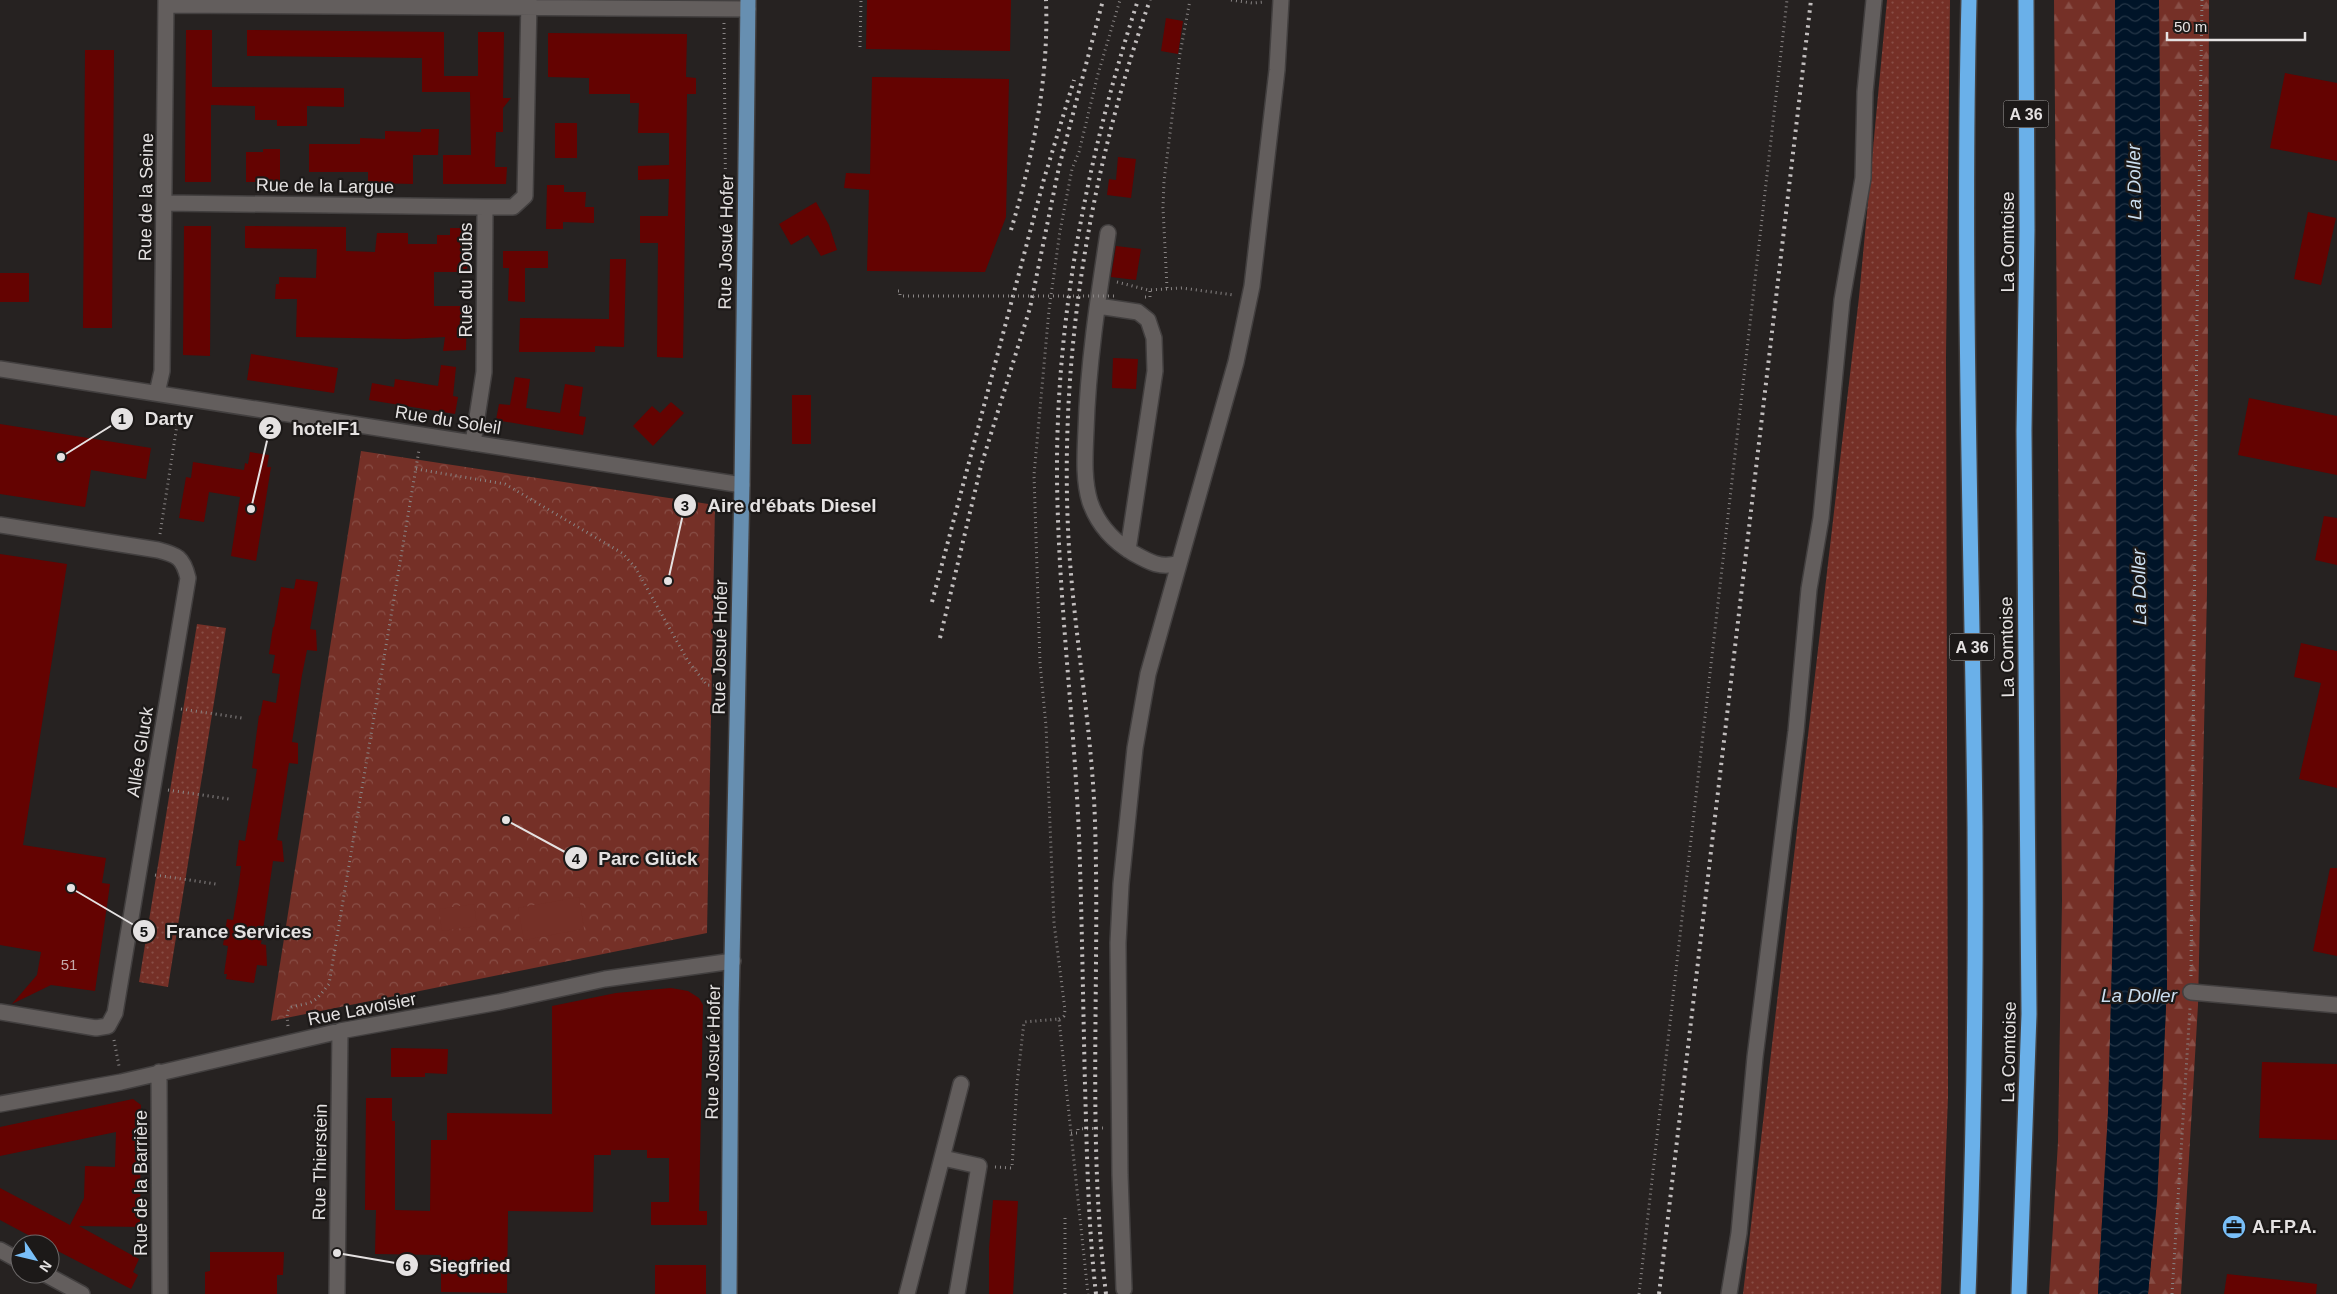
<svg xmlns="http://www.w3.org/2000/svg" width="2337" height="1294" font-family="Helvetica,sans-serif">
<defs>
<pattern id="grass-dots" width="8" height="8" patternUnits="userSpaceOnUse" patternTransform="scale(1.25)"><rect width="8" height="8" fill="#753027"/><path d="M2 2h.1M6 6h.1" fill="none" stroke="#884e46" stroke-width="1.8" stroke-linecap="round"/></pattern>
<pattern id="forest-firs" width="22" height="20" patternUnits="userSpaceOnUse" patternTransform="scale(1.25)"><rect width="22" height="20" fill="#753027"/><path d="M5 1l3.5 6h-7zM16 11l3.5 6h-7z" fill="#884e46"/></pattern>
<pattern id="park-crowns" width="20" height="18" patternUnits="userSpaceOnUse" patternTransform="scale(1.25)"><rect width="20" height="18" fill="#753027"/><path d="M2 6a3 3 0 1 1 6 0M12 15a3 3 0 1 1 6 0" fill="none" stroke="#884e46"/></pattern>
<pattern id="water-waves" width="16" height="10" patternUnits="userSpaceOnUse" patternTransform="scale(1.25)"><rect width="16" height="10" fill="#001428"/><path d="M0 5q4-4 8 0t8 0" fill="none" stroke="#253647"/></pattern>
</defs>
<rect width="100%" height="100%" fill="#262221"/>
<path fill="url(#grass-dots)" d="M1887 0H1950L1946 358 1948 1096 1941 1294H1743L1859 297Z
M197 624 226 628 168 987 139 982Z"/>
<path fill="url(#forest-firs)" d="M2054 0H2115L2117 776 2108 1113 2098 1294H2049L2058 1142 2062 900Z
M2159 0H2209L2207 592 2198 1005 2181 1294H2148L2157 1200 2167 985Z"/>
<path fill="url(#park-crowns)" d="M361 451 715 505 707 933 271 1021Z"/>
<path fill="#753027" d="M579 897 584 929 524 940 518 908Z
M474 904 477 926 442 931 439 909Z"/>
<path fill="url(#water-waves)" d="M2115 0H2159L2167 985 2157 1200 2148 1294H2098L2108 1113 2117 776Z"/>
<path fill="#640301" d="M867 0H1011L1010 51 866 49Z
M1166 18 1183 21 1178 54 1161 51Z
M186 30H212V87L344 88V107L307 106V126H277V120H255V106L211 105V182H185Z
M247 30 444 32V76H478V32H504L503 98H511L503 108V132H496L495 167H507L506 184H443V155H471L470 92H422V58L247 56Z
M548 33 687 34 686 77 696 78V94H687L683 358 657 357 658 243H640V216H668L669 179 638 180V166L669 165V133H638L639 103H630V94H589V78L548 77Z
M85 50H114L112 328H83Z
M2285 73 2337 83V161L2270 148Z
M872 77 1009 79 1006 217 985 272 867 271 869 190 844 188 846 173 870 174Z
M555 123H577V158H555Z
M421 129H439L438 155H413V184L368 183V172H309V144H360V138L385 139V131L421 132Z
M263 149H280V182H246V152H263Z
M1118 157 1136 159 1131 198 1107 195 1109 179 1116 180Z
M547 185H564V192H586L585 207H594V223L563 222V229H546Z
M816 202 829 225 837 250 821 256 808 235 791 245 779 224Z
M2308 212 2336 218 2321 285 2294 279Z
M184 226H211L210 356 183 355Z
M245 226 346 227V251L375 252 377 233H408V244H437V235H450V228H468L467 272H434V306H467L466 350 443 351 445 337 406 339 296 337 297 299H275L276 284H279V277L316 278 317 249 245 248Z
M1116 246 1141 249 1136 280 1111 277Z
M503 251H548V268H525V302L508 301 509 268H503Z
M610 259H626L624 347 595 346V352H519L520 318 609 319Z
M0 273H29V302H0Z
M251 354 338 368 334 393 247 380Z
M1113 358 1138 359 1136 389 1112 388Z
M441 365 456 367 453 396 458 397 455 414 369 400 372 383 394 387 395 379 438 386Z
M515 377 530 379 526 408 560 413 565 384 583 387 579 416 586 417 583 435 496 420 499 404 510 405Z
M792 395H811V444H792Z
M2249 398 2337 416V475L2238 455Z
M671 402 684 413 653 446 633 426 652 406 660 413Z
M0 424 151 448 146 479 91 470 85 507 0 494Z
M250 452 269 455 267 467H271L256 561 231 556 240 497 209 492 204 522 179 518 186 477 191 478 193 462 244 470 245 463 248 464Z
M2324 516 2337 518V565L2315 560Z
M0 554 67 564 23 845 106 858 102 883 110 884 95 991 51 985 12 1004 37 975 41 952 0 945Z
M296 579 318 582 310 629 316 630 317 651 307 650 302 675 292 742 298 743V764L289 763 277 840 282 841 284 862 273 861 261 944 266 945 267 966 257 965 254 983 226 979 227 974H224L228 946 223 945 227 919 233 920 239 884 241 866H236L239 840 245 841 257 769 252 768 259 715 260 716 263 700 276 703 280 674 272 673 275 655 269 654 273 627H274L281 587 294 589Z
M2301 643 2337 651V788L2299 779 2321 683 2294 677Z
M2330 868H2337V956L2313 951Z
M671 988 688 991 699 998 703 1005 699 1211H707V1225H651V1202H669V1158H647V1150H611V1155H594L593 1212 508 1211 507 1293 441 1292V1255L375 1254 376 1210H365L366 1098H392V1121H395V1210L430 1211 431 1140H447V1113L552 1114V1006L616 993Z
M391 1048 448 1049 447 1074 425 1073V1077H391Z
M2262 1062 2337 1064V1140L2259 1138Z
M133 1099 141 1105 140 1227 79 1226 139 1259 133 1272 138 1275 131 1289 50 1247V1244H45L0 1220V1188L70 1225 84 1198 85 1166 115 1167 116 1132 0 1156V1127Z
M993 1200 1018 1201 1013 1294H989V1248Z
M210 1252H284L283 1275H277V1294H205V1272L210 1271Z
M655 1265H706V1294H655Z
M2227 1274 2317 1284 2316 1294H2224Z"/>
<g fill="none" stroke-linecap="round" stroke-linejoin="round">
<g stroke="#423f3f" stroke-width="18">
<path id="minor" d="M166 5 748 9
M165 203 485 207
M1108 233C1098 299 1088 364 1086 430 1085 454 1083 479 1090 502 1098 525 1113 541 1133 553 1149 562 1161 569 1179 563
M1098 306 1138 312 1148 320 1154 338 1155 371 1128 550
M0 369 742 485
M157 393 162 371 166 0
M473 443 484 372 485 207H513L525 196 529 0
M0 525 158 550C177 555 183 557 188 578L115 1013 108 1026 96 1028 0 1012
M2191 992 2337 1005
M159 1072 160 1294
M0 1104 121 1082 340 1031 499 1002 605 979 733 961
M943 1158 979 1166 957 1294
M0 1250 20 1261
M45 1274 82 1294
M1124 1289 1120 1175 1118 943 1121 884 1135 748 1148 674 1236 362 1252 286 1277 70 1281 0
M337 1294 340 1031
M907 1294 961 1084
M1729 1294 1739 1233 1755 1057 1796 731 1809 589 1821 518 1842 300 1863 178 1865 92 1874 0"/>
</g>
<g stroke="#423f3f" stroke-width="18">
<path id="major" d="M729 1294 731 1009 742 485 748 0"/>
</g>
<g stroke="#423f3f" stroke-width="18">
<path id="highway" d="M1968 1294C1974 1138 1976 982 1975 826 1972 551 1962 275 1969 0
M2019 1294 2029 1014 2024 431 2027 229 2026 0"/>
</g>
<path stroke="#898585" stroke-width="3" stroke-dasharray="1 4" stroke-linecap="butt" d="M1231 0 1252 3 1265 2
M724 23 726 249
M860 47 861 0
M1117 282 1148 290 1182 288 1234 295
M1167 288 1163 208 1164 181 1180 54 1190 0
M898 291H900V296H928
M1145 297H1150V290
M416 469 505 484 622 553 635 567 688 661 707 685 724 686
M160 534 179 412
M181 709 242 718
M168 790 229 799
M155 875 216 884
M2191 976 2197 316 2202 0
M1059 1019 1064 1016 1065 1010 1054 923 1046 726 1040 663 1034 475 1049 310 1060 231 1072 169 1079 152 1098 74 1120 0
M288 1026C285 1003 291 1008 309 1003 318 1000 323 991 329 984L419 450
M114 1040 119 1066
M712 1062 711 1000 715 992
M1071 1133H1078V1129L1105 1128
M995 1167 1012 1168 1017 1084 1024 1022 1059 1019 1088 1294
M1065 1294V1215
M1639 1294 1787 0
M2172 1294 2190 1008"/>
<use href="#minor" stroke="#635e5d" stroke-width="15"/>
<use href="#major" stroke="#678fb1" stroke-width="15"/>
<use href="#highway" stroke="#6ab0e9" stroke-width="15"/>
<path stroke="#c2bebe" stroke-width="4" stroke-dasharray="2.5 5" stroke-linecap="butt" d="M1011 230C1033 156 1049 78 1046 0
M932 602 1044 179 1074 80
M940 638 981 466 1030 308 1059 167 1103 0
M1096 1294C1088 1225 1087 1154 1085 1085 1083 1002 1082 919 1079 836 1074 716 1058 596 1057 476 1056 314 1088 154 1138 0
M1106 1294C1087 1138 1100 979 1095 822 1092 730 1075 640 1069 548 1058 362 1088 176 1150 0
M1659 1294 1811 0"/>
<path stroke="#898585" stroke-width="3" stroke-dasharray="1 4" stroke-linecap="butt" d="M928 296H1118"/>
</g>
<defs>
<g id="office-disc" transform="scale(1.25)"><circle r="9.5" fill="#79bff8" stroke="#1c1918"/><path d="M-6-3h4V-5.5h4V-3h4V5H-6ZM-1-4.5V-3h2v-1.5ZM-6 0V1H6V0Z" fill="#111"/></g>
</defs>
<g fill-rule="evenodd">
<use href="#office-disc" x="2234" y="1227"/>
</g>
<g text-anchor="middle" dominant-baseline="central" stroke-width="4.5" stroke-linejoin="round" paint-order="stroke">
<g font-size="15" fill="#c5aaaa">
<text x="69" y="964">51</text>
</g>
<g fill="#1c1918" stroke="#a9a6a5" stroke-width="1">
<rect x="2003.5" y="100.5" width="45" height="27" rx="4"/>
<rect x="1949.5" y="633.5" width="45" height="27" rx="4"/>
</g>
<g font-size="16" font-weight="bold" fill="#e5e2e2">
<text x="2026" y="114">A 36</text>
<text x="1972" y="647">A 36</text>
</g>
<g font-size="18" fill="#e5e2e2" stroke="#1c1918">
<text transform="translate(325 186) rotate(1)">Rue de la Largue</text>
<text transform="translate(146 197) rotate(-89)">Rue de la Seine</text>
<text transform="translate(726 242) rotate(-89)">Rue Josué Hofer</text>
<text transform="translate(2008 242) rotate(-90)">La Comtoise</text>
<text transform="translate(466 280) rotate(-90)">Rue du Doubs</text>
<text transform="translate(448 420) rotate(9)">Rue du Soleil</text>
<text transform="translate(720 647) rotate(-89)">Rue Josué Hofer</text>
<text transform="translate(2007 647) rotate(-91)">La Comtoise</text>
<text transform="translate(140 752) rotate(-81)">Allée Gluck</text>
<text transform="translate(362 1009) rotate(-11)">Rue Lavoisier</text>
<text transform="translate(713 1052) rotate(-89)">Rue Josué Hofer</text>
<text transform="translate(2009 1052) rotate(-89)">La Comtoise</text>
<text transform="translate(320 1162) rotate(-89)">Rue Thierstein</text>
<text transform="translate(141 1183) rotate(-90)">Rue de la Barrière</text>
</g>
<g font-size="18" font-weight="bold" fill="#e5e2e2" stroke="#1c1918" text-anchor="start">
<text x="2252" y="1227">A.F.P.A.</text>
</g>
<g font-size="19" font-style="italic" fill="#cbdeef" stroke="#1c1918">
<text transform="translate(2134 182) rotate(-91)">La Doller</text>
<text transform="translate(2139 587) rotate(-91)">La Doller</text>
<text x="2139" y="995">La Doller</text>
</g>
</g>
<path fill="none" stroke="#e5e2e2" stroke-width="2" d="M61 457L122 419M251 509L270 428M668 581L685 505M506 820L576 858M71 888L144 931M337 1253L407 1265"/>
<g fill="#e5e2e2" stroke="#1c1918" stroke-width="2">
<circle cx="61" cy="457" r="5"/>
<circle cx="251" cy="509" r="5"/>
<circle cx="668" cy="581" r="5"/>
<circle cx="506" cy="820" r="5"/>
<circle cx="71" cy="888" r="5"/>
<circle cx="337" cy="1253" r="5"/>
<circle cx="122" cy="419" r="12"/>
<circle cx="270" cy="428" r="12"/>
<circle cx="685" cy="505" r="12"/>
<circle cx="576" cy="858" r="12"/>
<circle cx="144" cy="931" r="12"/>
<circle cx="407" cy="1265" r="12"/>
</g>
<g font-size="15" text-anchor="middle" font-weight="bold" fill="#111">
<text x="122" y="424">1</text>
<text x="270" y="434">2</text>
<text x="685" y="511">3</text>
<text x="576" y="864">4</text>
<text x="144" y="937">5</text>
<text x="407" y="1271">6</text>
</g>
<g font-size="19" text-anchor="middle" font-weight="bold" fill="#e5e2e2" stroke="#1c1918" stroke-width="4.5" stroke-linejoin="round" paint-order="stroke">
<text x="169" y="425">Darty</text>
<text x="326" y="435">hotelF1</text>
<text x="792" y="512">Aire d'ébats Diesel</text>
<text x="648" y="865">Parc Glück</text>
<text x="239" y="938">France Services</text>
<text x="470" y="1272">Siegfried</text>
</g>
<g transform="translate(35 1259) rotate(125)"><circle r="24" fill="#1c1918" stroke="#6c6969"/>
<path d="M0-4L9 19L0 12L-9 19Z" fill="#79bff8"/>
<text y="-8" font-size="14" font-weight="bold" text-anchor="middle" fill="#e5e2e2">N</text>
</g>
<path d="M2167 32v8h138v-8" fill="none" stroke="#e5e2e2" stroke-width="2.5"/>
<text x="2174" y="32" font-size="15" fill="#e5e2e2" stroke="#1c1918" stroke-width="4" paint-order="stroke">50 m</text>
</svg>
